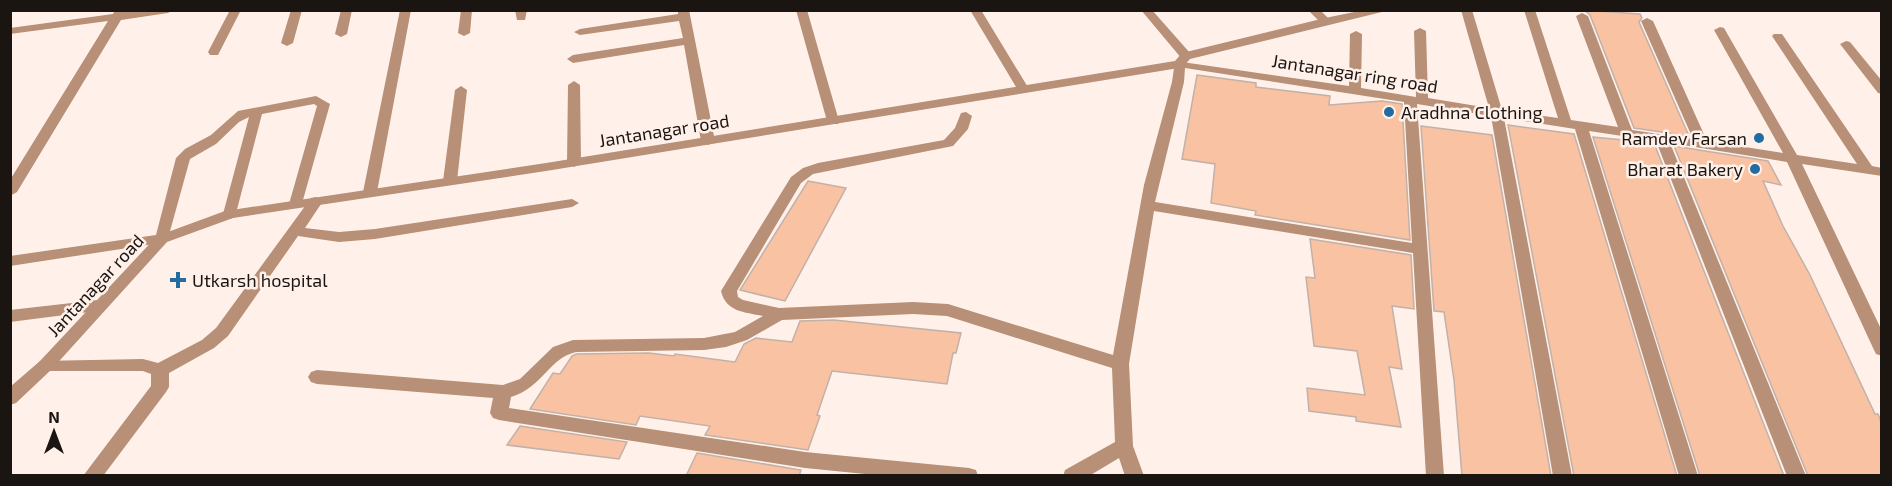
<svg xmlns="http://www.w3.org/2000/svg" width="1892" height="486" font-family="'Exo 2',sans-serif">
<rect width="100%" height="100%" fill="#fff1ea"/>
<path fill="#f8c2a3" stroke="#c1b1a8" stroke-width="1.5" d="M1584 10 1640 14 1642 18 1639 22 1689 136 1634 128 1590 15Z
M1197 75 1256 83V87L1330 96 1329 105 1382 101 1402 104 1410 240 1255 215 1256 211 1211 203 1215 164 1182 159Z
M1508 125 1574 134 1677 476H1574Z
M1421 126 1492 135 1551 476H1462L1454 380 1444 312 1434 311Z
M1593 137 1654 143 1784 476H1700Z
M1674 146 1768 161 1781 185 1763 181 1783 226 1810 275 1875 414H1878L1881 422V476H1808Z
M808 181 846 188 785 301 740 290Z
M1310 239 1411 255 1414 309 1392 306 1402 369 1389 367 1401 427 1356 421V417L1309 411 1307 388 1365 395 1357 351 1314 346 1306 277 1315 278Z
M834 320 961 333 956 353H953L947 384 832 371 817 415 820 416 808 450 705 435 710 426 640 416 636 425 530 409 553 373 560 374 572 356 576 354 649 353 674 356 675 354 735 362 744 344 756 338 792 342 800 321Z
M520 426 627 442 619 459 507 445Z
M697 453 801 470 799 476H686Z"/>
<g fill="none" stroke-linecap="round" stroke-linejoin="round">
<path fill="#b88f77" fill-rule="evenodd" d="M115 10H126L125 12 173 10 168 13 121 20 17 192 10 196V180L108 21 10 34V28L113 14Z
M230 10H241L218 55H210L208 52Z
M291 10H302L293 43 287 46 281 43Z
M341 10H352L347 34 341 37 335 34Z
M400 10H411L377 192 370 196 363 192Z
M461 10H472L470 33 464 36 458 33Z
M515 10H527L525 20H517Z
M678 10H689L715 141 708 145 701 141 684 45 573 63 567 59 573 55 683 38 679 21 580 35 574 32 580 29 678 14Z
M796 10H807L839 121 838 124H828L827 121Z
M970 10H981L1029 89 1027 92H1019Z
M1141 10H1152L1190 53V59H1182Z
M1308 10H1320L1331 21 1329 23H1321Z
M1461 10H1472L1502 110 1558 118 1524 10H1535L1571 120 1618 127 1576 16 1582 13 1588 16 1632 130 1693 139 1641 21 1647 18 1653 21 1707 141 1783 153 1714 30 1720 27 1724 28 1797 155 1857 164 1772 36 1774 34H1782L1872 166 1882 168V176L1802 164 1882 331V356L1876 354 1874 350 1787 162 1670 143 1806 476H1787L1656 141 1589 131 1698 476H1679L1575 129 1504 118 1572 476H1553L1491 116 1417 104 1444 476H1426L1413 253 1154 211 1129 364 1133 446 1144 476H1125L1119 458 1089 476H1063L1065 470 1115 442 1112 368 947 316 913 314 782 320 747 340 726 347 704 350 576 352C549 358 542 388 511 397L509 408 805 452 969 468 976 470 978 476H885L805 468 499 420 493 418 490 413 493 398 317 384 311 382 308 377 311 372 317 370 503 385 520 379 553 347 573 340 704 338 735 332 763 316C744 312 726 312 721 291L791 177 803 168 818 163 944 140 955 128 961 113 966 112 972 116 968 129 953 146 813 174 801 183 737 291 738 297 743 300 779 308 913 302 948 304 1113 355 1144 185 1172 82 1175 61 1349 86 1350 34 1356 31 1362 34 1361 88 1416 97 1414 31 1420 28 1426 31 1428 98 1489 108ZM1185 68 1404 102 1412 243 1155 202 1184 82Z
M1846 41 1850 42 1882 81V94L1878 93 1840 44Z
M574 81 580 85 581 163 574 167 567 163 568 85Z
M461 86 467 90 457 181 450 185 443 181 455 90Z
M316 96 330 104 301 207H291L289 204 317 106 314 104 262 114 235 217 230 219 223 214 249 117 239 122 216 144 190 159 167 242 10 266V256L156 235 176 158 185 149 211 135 238 111Z
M316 197 323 201 305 228 339 232 375 229 572 199 579 203 572 207 375 239 339 242 298 236 228 336 214 348 169 373V387L166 392 103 476H83L151 386V374L143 371H46L40 369 37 365 40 361 143 359 158 363 202 340 216 328 311 198Z
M98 300 104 302 106 306 104 310 10 322V310Z"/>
<path fill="#b88f77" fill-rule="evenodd" d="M1364 10H1390L1190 59 1183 67 1179 68 546 171 233 218 167 242 52 369 16 403 10 405V387L40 361 157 236 225 211 546 163 1175 61 1182 53 1325 18Z"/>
</g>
<g fill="#226c9f" stroke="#fff1ea" stroke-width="2">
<circle cx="1389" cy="112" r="6"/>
<circle cx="1759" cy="138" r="6"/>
<circle cx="1755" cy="169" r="6"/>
<path d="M175 271h6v6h6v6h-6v6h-6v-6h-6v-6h6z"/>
</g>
<g text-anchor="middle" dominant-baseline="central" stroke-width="5" stroke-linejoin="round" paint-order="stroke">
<g font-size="18" fill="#1b1512" stroke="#fff1ea">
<text transform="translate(1355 73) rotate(9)">Jantanagar ring road</text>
<text transform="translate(664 130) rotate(-9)">Jantanagar road</text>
<text transform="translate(95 285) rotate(-47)">Jantanagar road</text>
</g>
<g font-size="18" fill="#1b1512" stroke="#fff1ea" text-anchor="start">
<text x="1401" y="112">Aradhna Clothing</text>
<text x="1747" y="138" text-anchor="end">Ramdev Farsan</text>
<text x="1743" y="169" text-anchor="end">Bharat Bakery</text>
<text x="192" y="280">Utkarsh hospital</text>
</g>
</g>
<rect width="1892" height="486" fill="none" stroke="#1b1512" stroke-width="24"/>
<g transform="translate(54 432)" stroke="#fff1ea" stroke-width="4.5" paint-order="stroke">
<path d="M0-4.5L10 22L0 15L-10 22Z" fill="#1b1512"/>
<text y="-9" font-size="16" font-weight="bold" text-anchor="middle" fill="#1b1512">N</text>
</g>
</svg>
